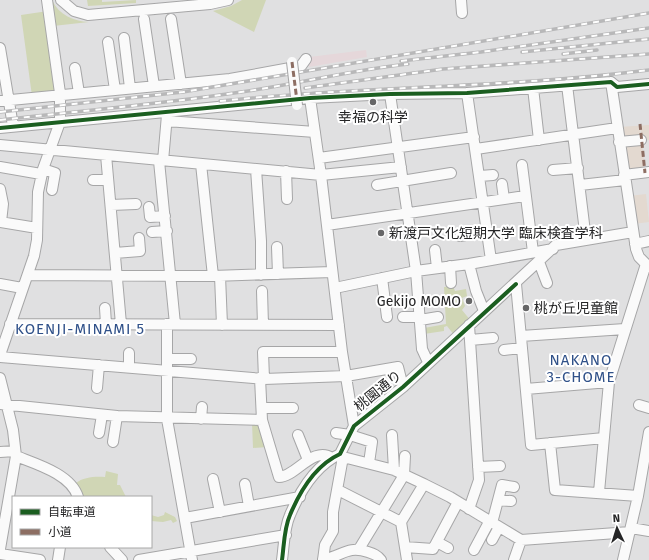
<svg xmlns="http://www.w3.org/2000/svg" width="649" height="560" font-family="'Fira Sans','Noto Sans JP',sans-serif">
<rect width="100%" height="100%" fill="#e0e0e1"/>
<path fill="#e3d9d0" d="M649 125V140L642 141 640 127V139L622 141 619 127Z
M642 141 645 171 626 173 622 143Z
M646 194 649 222 634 224 629 196Z"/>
<path fill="#e5d7da" d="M366 50 367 57 309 67V57Z"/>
<path fill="#d0d6b5" d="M52 0C59 15 73 21 89 22L53 26Z
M87 0H102V2L136 0V3L88 6Z
M242 0H266L254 32 213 11 231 6Z
M48 11 58 93 32 96 21 15Z
M453 286 455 291 466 289 467 296 462 298 465 306 462 310 471 321 454 335 447 326 444 327V331L424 334V328L446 324 444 287Z
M252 423H260L268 447 253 448Z
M106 471 118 474 117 485H120L126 497H81L76 483C83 477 96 476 105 477Z
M165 512 175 517 177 521 173 523 171 520 163 522 151 521V515L158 517 164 515Z"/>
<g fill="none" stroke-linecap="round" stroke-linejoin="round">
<g stroke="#a6a6a7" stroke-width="12">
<path id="minor" d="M61 0 74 11 88 15 210 4 228 0
M461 0 462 13
M144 19 154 86
M171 19 181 84
M124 38 130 88
M108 42 115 90
M0 48 13 126
M75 68 79 93
M611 82 636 249 639 257 649 267
M567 85 586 240
M533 88 539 140
M467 93 491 260
M390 94 416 271 422 349 428 362
M310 98 321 175 342 352 354 426
M0 101 230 79 301 66 306 59
M167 121 315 132
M0 128 310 98 390 94 467 93 611 82 617 87 649 84
M619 142 641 140
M0 145 321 175 401 167
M476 149 617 128
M106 155 121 324
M319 158 474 137
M159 161 175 324
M163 161 167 115
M201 164 213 276
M522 165 533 252
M0 167 41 174
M43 169 55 173 52 190
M256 169 261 241V275
M553 170 578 168
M286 171 287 199
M624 175 649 172
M480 176 493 175
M93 180H108
M502 184 504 199
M377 185 451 173
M580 185 625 180
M0 189 3 204 1 222
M111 205 136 204
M149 207 150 217 165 216
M0 222 37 228
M327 225 525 196
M152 232 167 231
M460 236 488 231
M635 244 649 241
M277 247 278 274
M435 250 437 268
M115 253 140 251 139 238
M539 262 547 283
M469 264 476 291 484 311
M450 266 451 283
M28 275 213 276 332 272
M220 276 222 325
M382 278 387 317
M0 284 22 288
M516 284 531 445 604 438
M335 288 416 271 469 264 553 249
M262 291 263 325
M105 308 106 324
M403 317H420
M420 320 438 317
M10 324 339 325
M167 324V419L192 560
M469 325 479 480 469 509
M521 336 625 329
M470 340 493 338
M504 350 522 348
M129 353V367
M0 355 34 256 37 240 38 192 43 169 60 122V93L47 0
M0 357 264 379 346 376 398 367 403 387
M167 359H191
M0 378 13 430 16 456 0 549
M264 379 263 352H342
M97 388 99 365
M526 389 609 382
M0 404 117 416 262 420 260 378
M639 405 649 408
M262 408H293
M201 419 202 407
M262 420 279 477C296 477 313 445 332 458
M99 433 102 415
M336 433 350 435 372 442 369 463
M298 435 308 460
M392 435 394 470
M113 442 117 416
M550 443 555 490 638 496
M0 452 15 451
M340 454 343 457 394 470 424 484 450 497 521 540 630 532
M16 456C36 464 71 474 78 497
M478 467 500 466
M213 479 220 512
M245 484 249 506
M338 490 401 522
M599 492 609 382 646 264
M498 500 511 501
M185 518 300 497
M492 523 502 485 514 487
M631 528 649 531
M492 540 499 527
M437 542 448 548
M110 547 122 560
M405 547 433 549 458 502
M359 549 404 475 405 456
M474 550 489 522
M0 554 40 560
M323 559C342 557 346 545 368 552 374 554 377 555 381 560
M58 560 60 547
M139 560 286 535
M282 560C284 546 284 528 290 515 300 491 316 465 340 454L354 426 403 387 556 245 633 232
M323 560 325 545 333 531V512L343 457
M407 560 401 522 424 484
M514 560 521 540
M623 560 638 496 649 432"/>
</g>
<use href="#minor" stroke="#fafafa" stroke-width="10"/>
<g stroke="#b8b8b9" stroke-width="3.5">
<path id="rail" d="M522 52 649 39
M563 54 597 50
M401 61 481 52 649 28
M305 88 443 69 649 54
M220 101C363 86 507 88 649 70
M0 112 183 92 649 13
M0 120C80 111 161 104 241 92 297 84 352 70 408 64"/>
</g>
<use href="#rail" stroke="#fff" stroke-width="2" stroke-dasharray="6" stroke-linecap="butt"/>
<g stroke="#a6a6a7" stroke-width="12" stroke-linecap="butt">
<path id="minor-bridge" d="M292 62 297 105"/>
</g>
<use href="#minor-bridge" stroke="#fafafa" stroke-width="10"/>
<path stroke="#8d6e63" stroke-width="3" stroke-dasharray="6 3" stroke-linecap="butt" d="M292 62 297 101
M640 124 645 173"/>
<g stroke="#fff" stroke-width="6">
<path id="cycleway" d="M0 128 310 98 390 94 467 93 611 82 617 87 649 84
M282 560C284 546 284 528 290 515 300 491 316 465 340 454L354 426 403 387 516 284"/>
</g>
<use href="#cycleway" stroke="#1b5e20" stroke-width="4"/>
</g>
<g fill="#666667" stroke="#fff" stroke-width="1.5">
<circle cx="373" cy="102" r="4"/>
<circle cx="381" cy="233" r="4"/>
<circle cx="469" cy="301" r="4"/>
<circle cx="526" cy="308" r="4"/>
</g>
<g text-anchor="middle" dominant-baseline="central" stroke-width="4" stroke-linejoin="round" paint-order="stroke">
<g font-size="14" fill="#252526" stroke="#fff" text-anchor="start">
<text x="373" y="117" text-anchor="middle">幸福の科学</text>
<text x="389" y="233">新渡戸文化短期大学 臨床検査学科</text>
<text x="461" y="301" text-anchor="end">Gekijo MOMO</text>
<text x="534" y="308">桃が丘児童館</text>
</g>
<g font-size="14" fill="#252526" stroke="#fff">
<text transform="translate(378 391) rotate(-39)">桃園通り</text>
</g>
<g font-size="15" letter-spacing="1" fill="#305189" stroke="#fff">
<text x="80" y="329">KOENJI-MINAMI 5</text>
<text x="581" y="360">NAKANO<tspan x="581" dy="17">3-CHOME</tspan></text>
</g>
</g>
<rect x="12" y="496" width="140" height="52" fill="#ffffff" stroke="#a8a8a8"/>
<rect x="20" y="509" width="20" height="6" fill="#1b5e20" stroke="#a8a8a8"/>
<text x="48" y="516" font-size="12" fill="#252526">自転車道</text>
<rect x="20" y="529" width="20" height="6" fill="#8d6e63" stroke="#a8a8a8"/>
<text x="48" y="536" font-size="12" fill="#252526">小道</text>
<g transform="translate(617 528) rotate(356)" stroke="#ffffff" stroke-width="3" paint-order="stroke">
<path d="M0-3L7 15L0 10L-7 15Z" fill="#252526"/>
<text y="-6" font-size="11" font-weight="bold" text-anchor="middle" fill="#252526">N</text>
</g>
</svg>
